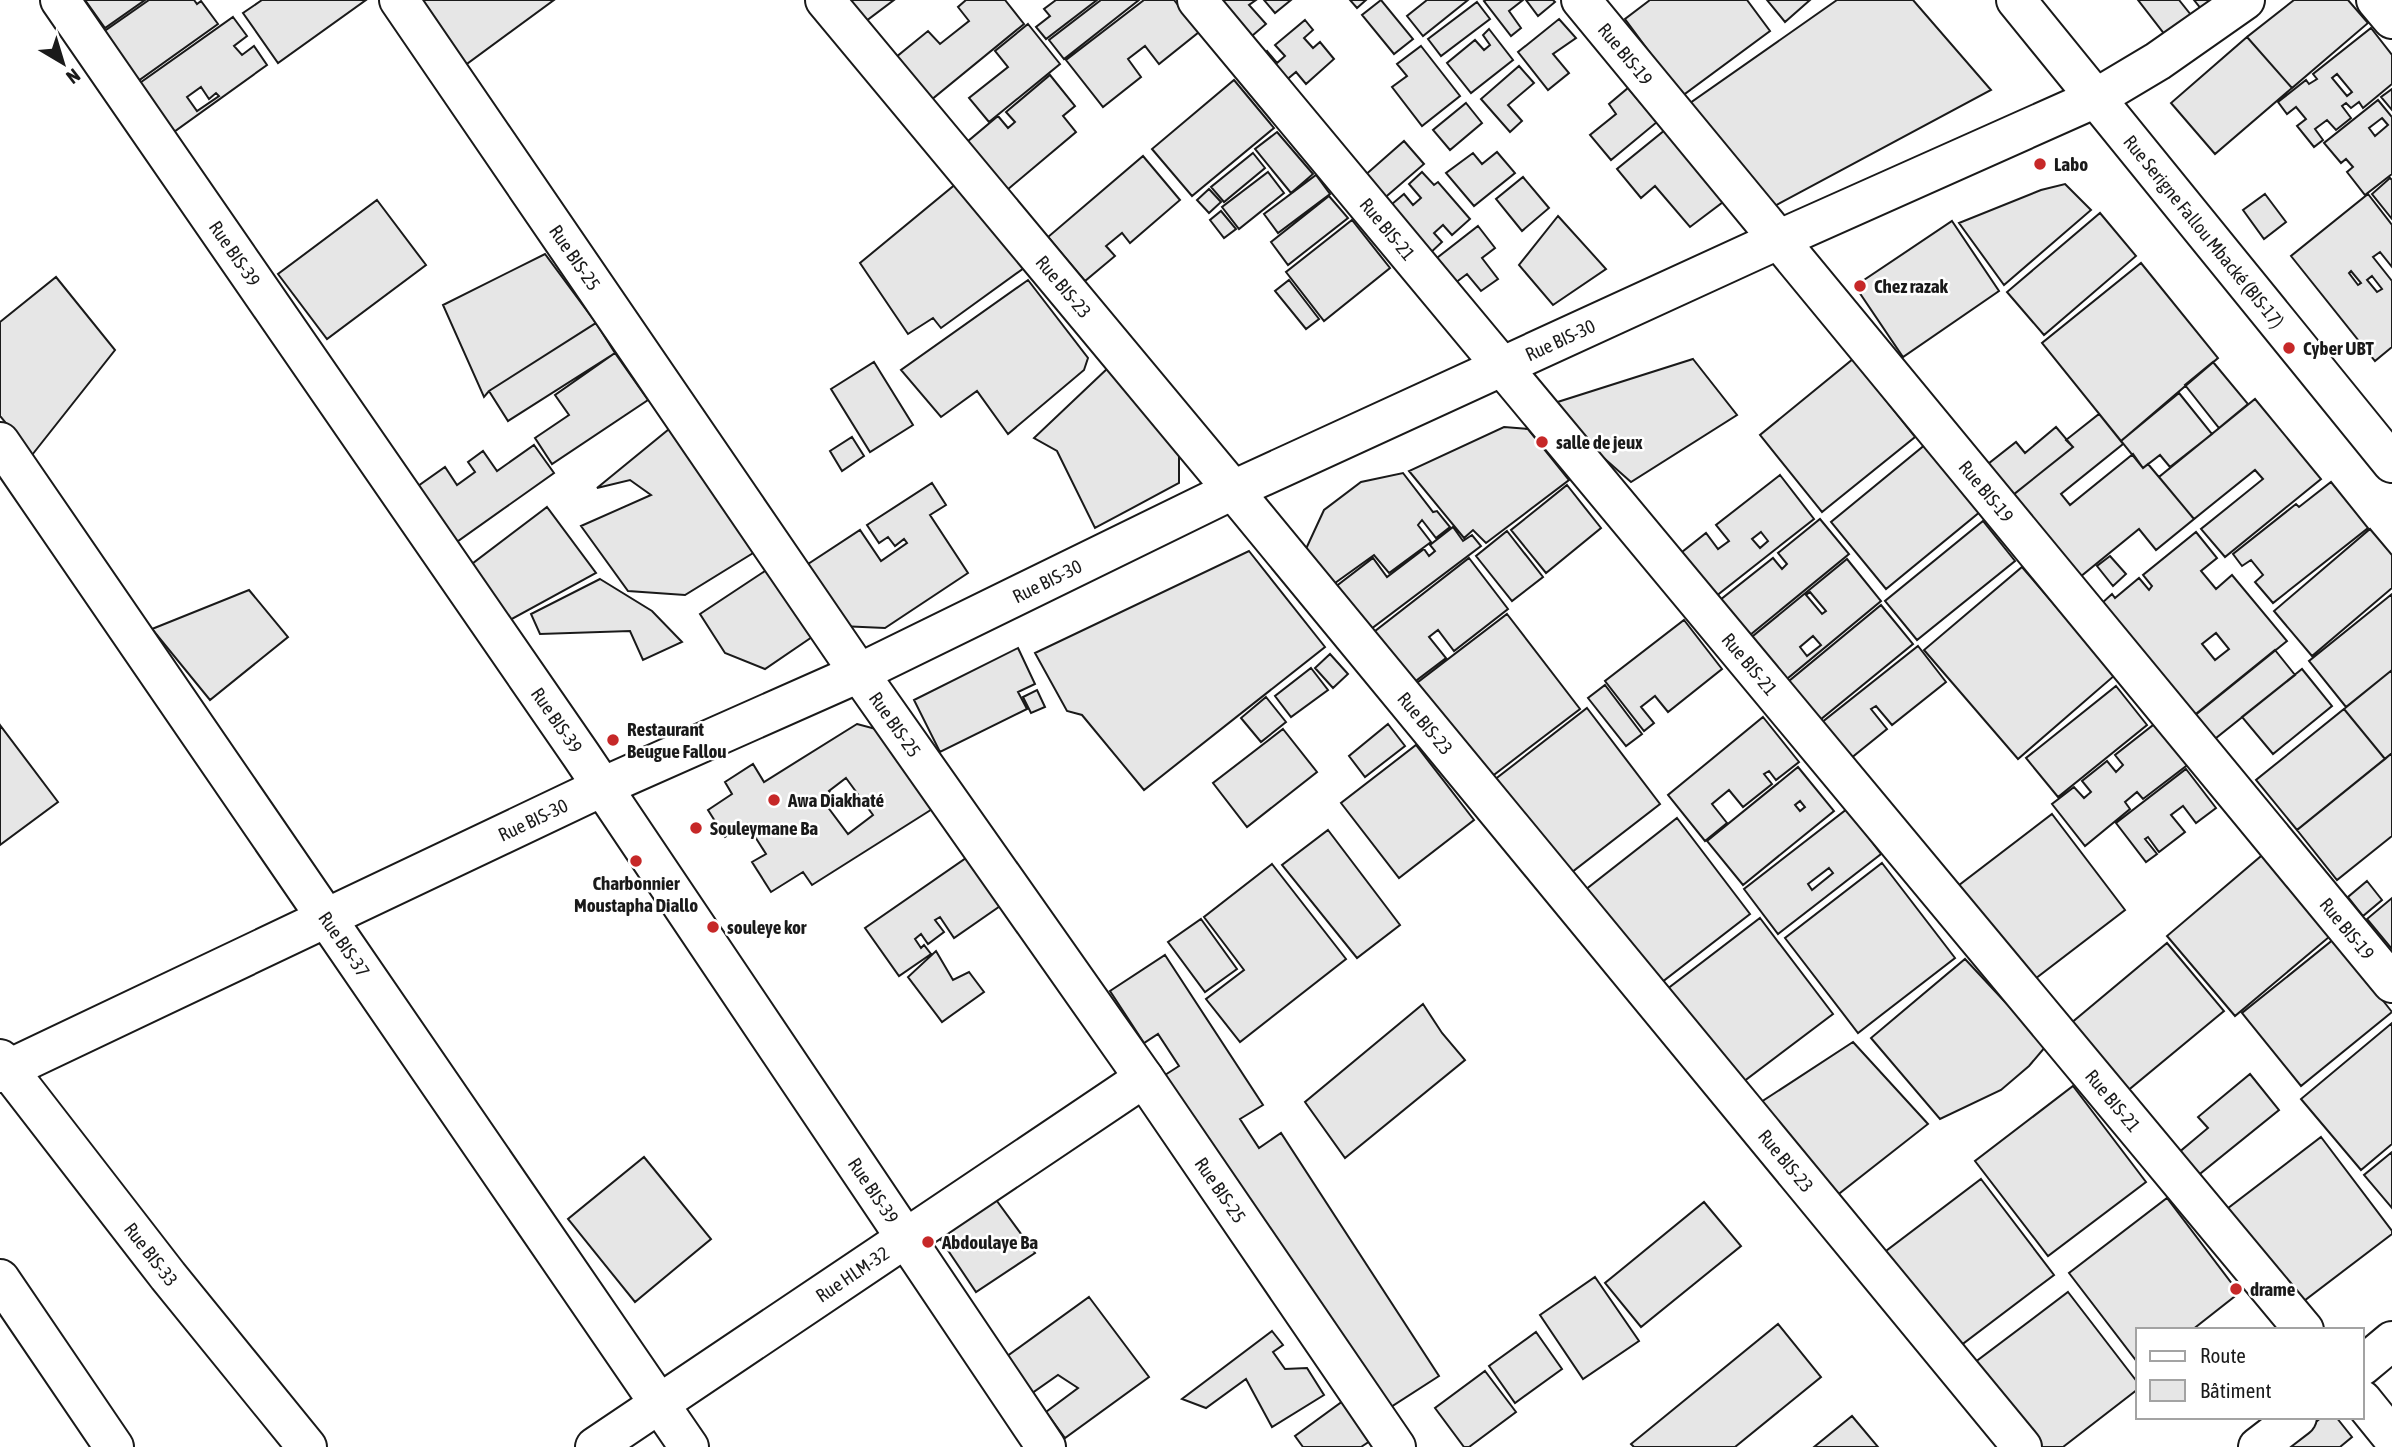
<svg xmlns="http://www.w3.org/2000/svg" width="2392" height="1447" font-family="'Asap Condensed',sans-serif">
<rect width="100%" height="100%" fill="#fff"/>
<path fill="#e6e6e6" stroke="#1a1a1a" stroke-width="2" fill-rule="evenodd" d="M85 0H145L105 28Z
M149 0H194L197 4 201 1 218 24 131 86 96 37Z
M262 0H366L278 63 243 13Z
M416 0H554L464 66Z
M843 0H894L862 24Z
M966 0H1005L1024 24 931 100 895 58 928 31 940 44 969 21 958 7Z
M1056 0H1097L1046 39 1036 27 1050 16 1044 9Z
M1101 0H1139L1064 59 1049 40Z
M1144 0H1174L1199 32 1159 64 1145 46 1128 59 1141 77 1103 107 1066 60Z
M1211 0H1256L1249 5 1266 24 1246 41Z
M1264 0H1291L1275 13Z
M1350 0H1366L1357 8Z
M1381 0 1413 39 1394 54 1362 15Z
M1427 0H1468L1423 36 1407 16Z
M1486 0H1523L1509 11 1521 28 1511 36 1484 1Z
M1526 0H1553L1555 2 1538 16Z
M1650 0H1747L1770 31 1682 96 1625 19Z
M1767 0H1810L1785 22Z
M1837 0H1913L1991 90 1769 209 1683 108Z
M2138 0H2179L2195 20 2169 40Z
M2194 0H2215L2202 10Z
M2294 0H2348L2368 23 2292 88 2247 37Z
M1477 2 1490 19 1441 56 1428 39Z
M233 17 247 36 234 46 242 55 254 46 267 65 171 134 137 85ZM201 87 209 99 216 93 219 96 197 111 187 97Z
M1559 19 1576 38 1553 54 1569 73 1548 90 1518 52Z
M1305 20 1313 30 1304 38 1313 48 1320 42 1334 59 1306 84 1296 72 1278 87 1256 62 1267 51 1277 63 1285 56 1275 45Z
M1028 24 1060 64 989 122 969 98 1008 67 995 51Z
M2371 28 2392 55V84L2363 108 2359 102 2351 108 2346 103 2342 106 2351 118 2336 130 2327 120 2315 129 2323 140 2314 147 2297 126 2306 119 2296 107 2287 114 2278 102 2306 80 2309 84 2317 79 2313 74ZM2337 74 2352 92 2347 96 2332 78Z
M1489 29 1513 60 1471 93 1447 63 1475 40 1484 50 1490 45 1483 35Z
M2247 37 2292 88 2215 154 2171 103Z
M1421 46 1460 96 1422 126 1392 87 1407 76 1397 64Z
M1519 66 1534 83 1508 105 1522 121 1510 132 1481 99Z
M1050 75 1075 106 1063 116 1076 132 1007 190 967 142 998 116 1008 128 1015 122 1006 112Z
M1234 80 1274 128 1192 196 1152 149Z
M1628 88 1657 122 1611 160 1590 135 1616 114 1609 104Z
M2392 89V110L2381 97Z
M2378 100 2392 117V174L2365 195 2347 172 2353 167 2346 159 2341 163 2324 143ZM2382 118 2388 125 2375 136 2369 128Z
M1466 103 1482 123 1450 150 1433 130Z
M1665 130 1723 202 1690 227 1655 186 1641 198 1617 169Z
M1277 132 1313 174 1291 193 1255 149Z
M1404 141 1424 164 1374 207 1355 184Z
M1497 152 1515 173 1474 206 1446 173 1473 153 1482 164Z
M1253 153 1265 168 1224 202 1211 187Z
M1143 156 1180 200 1130 243 1122 233 1106 246 1115 256 1085 281 1048 237Z
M1268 172 1284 193 1239 229 1222 207Z
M1422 172 1434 185 1438 182 1470 219 1452 235 1443 225 1434 233 1442 242 1427 256 1386 209 1404 194 1413 205 1421 198 1409 184Z
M1316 175 1330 194 1278 233 1264 214Z
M1523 177 1549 208 1522 231 1496 199Z
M2390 178 2392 180V219L2372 194Z
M957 183 1024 268 941 328 933 318 908 334 860 263Z
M2065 184 2091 210 2004 285 1959 223 2041 190Z
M1209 189 1221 202 1209 213 1197 200Z
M2265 194 2286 222 2264 239 2243 210Z
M2368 194 2392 225V267L2380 252 2373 257 2392 281V347L2375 361 2291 256ZM2351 271 2361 283 2358 285 2349 273ZM2372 276 2382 289 2377 292 2367 280Z
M1329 196 1348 218 1288 265 1271 242Z
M377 200 426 265 327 339 278 274Z
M1221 211 1236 229 1224 238 1210 220Z
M2100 213 2136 256 2044 335 2007 292Z
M1558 216 1606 269 1553 305 1519 265Z
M1352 220 1390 268 1324 321 1286 272Z
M1952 221 1999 291 1903 357 1855 286Z
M1478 226 1495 248 1482 258 1498 279 1481 291 1467 274 1443 292 1424 268Z
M545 254 596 323 489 391 484 397 443 305Z
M2141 263 2218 358 2121 441 2042 343Z
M56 277 115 350 32 455 0 416V322Z
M1028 280 1088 358 1084 370 1008 434 977 391 941 417 901 370Z
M1289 280 1319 319 1306 329 1275 291Z
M596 323 615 353 508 421 489 391Z
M615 353 648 400 552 464 535 438 569 415 555 395Z
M1693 359 1737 415 1631 482 1545 406Z
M1853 359 1915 437 1822 512 1760 435Z
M874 362 913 425 870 452 831 389Z
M2213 362 2248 404 2219 428 2185 385Z
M1109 367 1179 451V483L1095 528 1057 451 1034 438Z
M2179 393 2212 434 2170 467 2160 455 2143 468 2121 441Z
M2255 399 2321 479 2225 557 2201 529 2263 479 2255 470 2194 519 2159 477Z
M2099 414 2123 444 2061 494 2070 505 2133 454 2143 468 2148 464 2194 519 2156 550 2139 529 2080 577 2013 495 2073 447 2066 440Z
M674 425 758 550 685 595 628 591 581 526 651 495 630 480 597 488Z
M1504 427 1528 429 1569 480 1486 543 1473 530 1464 538 1409 471Z
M2056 427 2073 447 2013 495 1988 464 2016 442 2025 453Z
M852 437 864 456 842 471 830 451Z
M1926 444 1981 511 1886 589 1831 522Z
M534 445 554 473 451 546 411 491 445 467 457 485 475 472 468 462 483 451 497 471Z
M1403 473 1433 512 1437 511 1450 527 1436 538 1422 520 1418 525 1431 542 1389 573 1374 555 1328 588 1305 551 1324 510 1361 482Z
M1780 475 1814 519 1706 604 1672 560 1706 533 1718 549 1729 541 1716 525ZM1761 532 1768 541 1760 548 1752 539Z
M2331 482 2368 528 2273 603 2255 582 2263 575 2251 560 2242 566 2233 554 2296 504 2299 507Z
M932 483 946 505 930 515 968 573 885 628 840 626 802 568 860 530 881 561 907 543 904 539 895 546 888 537 879 543 867 525Z
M1567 485 1601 528 1546 573 1511 530Z
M547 507 596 573 510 620 464 570Z
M1820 519 1849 554 1739 644 1710 608 1773 558 1782 569 1787 564 1778 553Z
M1983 521 2015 561 1917 640 1885 601Z
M1453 527 1463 541 1472 535 1481 546 1363 635 1330 591 1373 558 1387 577 1424 549 1429 556 1435 551 1430 545Z
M2370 529 2392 555V588L2312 656 2274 611Z
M1507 531 1543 577 1512 601 1476 556Z
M2196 532 2217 558 2201 571 2216 589 2232 575 2287 641 2194 716 2102 603 2112 594 2115 598 2139 578 2149 590 2152 586 2143 575ZM2216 633 2229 649 2215 660 2202 644Z
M1249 551 1325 647 1144 790 1082 715 1067 711 1035 653Z
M2110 556 2126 574 2113 586 2097 566Z
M1469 558 1508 609 1454 651 1438 630 1429 637 1446 658 1409 686 1370 635Z
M1847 559 1881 601 1776 688 1742 645ZM1810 592 1826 611 1822 614 1806 595ZM1813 636 1821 645 1807 656 1800 647Z
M2022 567 2115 675 2018 759 1924 650Z
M768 569 812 637 765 669 725 653 700 614Z
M600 579 652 611 682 642 643 660 630 631 540 634 531 614Z
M249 590 288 637 210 700 152 629Z
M2392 594V670L2346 707 2309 661Z
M1881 605 1913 644 1815 724 1783 686Z
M1507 614 1580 709 1482 784 1409 689Z
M1684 620 1722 669 1668 712 1655 696 1641 707 1654 723 1644 731 1605 681Z
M1918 646 1946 682 1892 725 1876 706 1871 709 1887 729 1845 763 1816 727Z
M1018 648 1035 684 1018 692 1027 709 940 752 914 700Z
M2275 650 2295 675 2211 742 2191 718Z
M1330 654 1348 674 1333 688 1315 668Z
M1311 668 1328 690 1291 717 1275 696Z
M2302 669 2332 706 2273 754 2242 717Z
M2392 670V753L2385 759 2344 709Z
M1605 685 1642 734 1626 746 1588 698Z
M2116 686 2147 725 2058 797 2026 758Z
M1037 690 1045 707 1031 713 1023 697Z
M1266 697 1286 722 1261 742 1241 718Z
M1587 708 1660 804 1563 879 1489 784Z
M2344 709 2385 759 2297 830 2256 780Z
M1763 717 1799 762 1776 780 1769 771 1764 774 1772 784 1743 807 1729 790 1712 804 1727 823 1705 841 1668 795Z
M2157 722 2190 763 2143 799 2137 792 2125 802 2130 809 2085 846 2052 804 2074 787 2084 798 2091 792 2082 781 2107 761 2116 772 2123 765 2115 755Z
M857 724 891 733 937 806 812 885 803 872 771 892 752 862 766 854 747 824 725 837 708 810 732 794 725 782 753 764 764 782ZM846 778 873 815 848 834 827 806 836 800 829 791Z
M1388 724 1405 746 1365 777 1349 756Z
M0 725 58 802 0 845Z
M1283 729 1317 772 1247 827 1213 783Z
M1416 745 1474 820 1399 878 1341 803Z
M2392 753V836L2337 880 2297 830Z
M1798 767 1834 811 1743 885 1707 841ZM1800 801 1805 807 1800 811 1795 805Z
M2186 769 2216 808 2196 823 2183 806 2171 815 2185 832 2159 852 2148 837 2145 839 2157 854 2146 862 2116 823Z
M1847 809 1881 854 1778 934 1744 889ZM1829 868 1833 873 1812 890 1808 884Z
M2052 814 2125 910 2027 985 1954 889Z
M1677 818 1750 914 1653 989 1580 894Z
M1328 830 1400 925 1357 958 1282 865Z
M2267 851 2335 932 2235 1016 2167 936Z
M969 856 1003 904 954 938 940 917 935 920 944 932 928 944 921 934 915 939 921 948 924 945 931 954 899 976 865 928Z
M1882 863 1955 958 1858 1033 1785 938Z
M1272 864 1346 959 1240 1042 1206 999 1244 970 1204 917Z
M2367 881 2382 900 2363 916 2348 897Z
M2392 898V949L2367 919Z
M1760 918 1833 1014 1735 1088 1662 993Z
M1201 919 1237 969 1205 992 1168 942Z
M2334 939 2392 1012 2301 1086 2242 1013Z
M2167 943 2224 1011 2120 1097 2064 1029Z
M936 951 953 980 969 972 984 992 942 1022 908 977Z
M1165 955 1263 1105 1240 1119 1259 1148 1281 1133 1439 1376 1383 1412 1165 1075 1179 1066 1158 1034 1144 1043 1110 991Z
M1965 959 2046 1046 2029 1066 2001 1090 1940 1119 1871 1038Z
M1423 1004 1442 1033 1465 1060 1345 1158 1305 1102Z
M2392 1023V1144L2361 1170 2301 1099Z
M1853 1042 1928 1124 1831 1200 1758 1104Z
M2250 1074 2279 1110 2196 1177 2177 1154 2208 1128 2198 1117Z
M2073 1086 2146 1182 2048 1256 1975 1161Z
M2321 1137 2392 1231V1234L2296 1307 2223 1212Z
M2392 1152V1208L2364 1175Z
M644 1157 711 1239 635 1302 568 1219Z
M1981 1179 2054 1275 1956 1349 1882 1254Z
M994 1197 1035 1253 976 1292 939 1237Z
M2167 1198 2239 1293 2192 1330H2138V1363L2069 1273Z
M1704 1202 1741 1246 1641 1327 1605 1283Z
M1595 1277 1639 1341 1583 1379 1540 1315Z
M2068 1292 2138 1383V1389L2063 1447H2032L1970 1366Z
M1089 1297 1149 1377 1065 1438 1046 1412 1078 1388 1058 1375 1025 1398 999 1362Z
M1778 1324 1821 1377 1735 1447H1634L1631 1444Z
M1272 1331 1283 1345 1273 1352 1285 1369 1307 1368 1324 1395 1272 1427 1246 1379 1206 1408 1182 1399Z
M1536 1332 1562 1369 1515 1403 1489 1366Z
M1485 1371 1516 1412 1469 1447H1464L1435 1408Z
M1343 1401 1370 1441 1361 1447H1303L1295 1436Z
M1852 1416 1878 1447H1814Z
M2322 1417H2336L2352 1437 2340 1447H2285Z"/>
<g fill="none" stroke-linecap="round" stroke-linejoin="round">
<g stroke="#1a1a1a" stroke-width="42">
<g id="minor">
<path id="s1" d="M60 0 581 755 1046 1447"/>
<path id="s2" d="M399 0 859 673 1144 1078 1396 1447"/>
<path id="s3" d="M825 0 1233 490 2022 1447"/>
<path id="s4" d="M1197 0 2304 1330"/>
<path id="s5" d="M1581 0 2392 983"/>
<path id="s6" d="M2016 0 2392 463"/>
<path d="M2376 0 2392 19"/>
<path id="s7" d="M0 442 689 1447"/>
<path id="s8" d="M0 1059 168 1276 307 1447"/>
<path id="s9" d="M0 1073 602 787 859 673 1233 490 1780 239 2096 98 2158 61 2245 0"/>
<path d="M0 1279 114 1447"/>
<path d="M2362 1366 2392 1341"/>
<path d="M2362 1400 2392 1437"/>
<path id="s10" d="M595 1447 1144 1078"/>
<path d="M2258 1447 2297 1417"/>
</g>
</g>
<use href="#minor" stroke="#fff" stroke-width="38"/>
</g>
<g fill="#c62828" stroke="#fff" stroke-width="2.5">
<circle cx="2040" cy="164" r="7"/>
<circle cx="1860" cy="286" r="7"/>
<circle cx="2289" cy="348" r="7"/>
<circle cx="1542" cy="442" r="7"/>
<circle cx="613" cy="740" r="7"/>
<circle cx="774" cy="800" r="7"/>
<circle cx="696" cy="828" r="7"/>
<circle cx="636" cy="861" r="7"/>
<circle cx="713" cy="927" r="7"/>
<circle cx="928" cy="1242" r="7"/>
<circle cx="2236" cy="1289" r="7"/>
</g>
<g text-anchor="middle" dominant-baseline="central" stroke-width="5" stroke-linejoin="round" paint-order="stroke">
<g font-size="19" fill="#1a1a1a" stroke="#fff">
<text stroke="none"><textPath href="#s5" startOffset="70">Rue BIS-19</textPath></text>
<text stroke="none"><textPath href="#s4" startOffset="298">Rue BIS-21</textPath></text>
<text stroke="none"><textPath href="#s6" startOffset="298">Rue Serigne Fallou Mbacké (BIS-17)</textPath></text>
<text stroke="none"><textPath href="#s1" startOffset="308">Rue BIS-39</textPath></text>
<text stroke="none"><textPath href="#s2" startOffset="312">Rue BIS-25</textPath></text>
<text stroke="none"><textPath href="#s3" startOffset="373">Rue BIS-23</textPath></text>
<text stroke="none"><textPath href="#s9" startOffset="1724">Rue BIS-30</textPath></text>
<text stroke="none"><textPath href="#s5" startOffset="637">Rue BIS-19</textPath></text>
<text stroke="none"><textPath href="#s9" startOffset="1157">Rue BIS-30</textPath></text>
<text stroke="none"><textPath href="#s4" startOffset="864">Rue BIS-21</textPath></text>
<text stroke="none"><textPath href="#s1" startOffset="875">Rue BIS-39</textPath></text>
<text stroke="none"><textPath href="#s3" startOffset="940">Rue BIS-23</textPath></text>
<text stroke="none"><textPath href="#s2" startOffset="878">Rue BIS-25</textPath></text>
<text stroke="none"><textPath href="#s9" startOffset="590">Rue BIS-30</textPath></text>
<text stroke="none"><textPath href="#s5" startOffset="1204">Rue BIS-19</textPath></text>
<text stroke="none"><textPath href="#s7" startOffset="609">Rue BIS-37</textPath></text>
<text stroke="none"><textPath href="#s4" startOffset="1432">Rue BIS-21</textPath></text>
<text stroke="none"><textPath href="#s3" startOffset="1507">Rue BIS-23</textPath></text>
<text stroke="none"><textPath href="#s2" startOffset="1446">Rue BIS-25</textPath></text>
<text stroke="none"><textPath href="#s1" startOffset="1442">Rue BIS-39</textPath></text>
<text stroke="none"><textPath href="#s8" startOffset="247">Rue BIS-33</textPath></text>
<text stroke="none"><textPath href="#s10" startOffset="310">Rue HLM-32</textPath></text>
</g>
<g font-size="19" font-weight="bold" fill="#1a1a1a" stroke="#fff" text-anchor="start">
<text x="2054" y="164">Labo</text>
<text x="1874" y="286">Chez razak</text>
<text x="2303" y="348">Cyber UBT</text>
<text x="1556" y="442">salle de jeux</text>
<text x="627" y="729">Restaurant<tspan x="627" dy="22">Beugue Fallou</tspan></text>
<text x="788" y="800">Awa Diakhaté</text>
<text x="710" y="828">Souleymane Ba</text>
<text x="636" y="883" text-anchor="middle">Charbonnier<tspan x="636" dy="22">Moustapha Diallo</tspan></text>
<text x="727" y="927">souleye kor</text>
<text x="942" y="1242">Abdoulaye Ba</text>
<text x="2250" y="1289">drame</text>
</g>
</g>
<rect x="2136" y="1328" width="228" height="91" fill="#ffffff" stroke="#a3a3a3" stroke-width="2"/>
<rect x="2150" y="1351" width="35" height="10" fill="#ffffff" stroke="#a3a3a3" stroke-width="2"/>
<text x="2200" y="1363" font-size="21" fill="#1a1a1a">Route</text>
<rect x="2150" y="1380" width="35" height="21" fill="#e6e6e6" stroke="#a3a3a3" stroke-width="2"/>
<text x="2200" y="1398" font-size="21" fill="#1a1a1a">Bâtiment</text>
<g transform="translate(63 63) rotate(142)" stroke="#ffffff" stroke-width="5" paint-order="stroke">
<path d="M0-5L12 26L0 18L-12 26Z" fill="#1a1a1a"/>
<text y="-10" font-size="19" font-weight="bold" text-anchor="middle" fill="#1a1a1a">N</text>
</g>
</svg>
